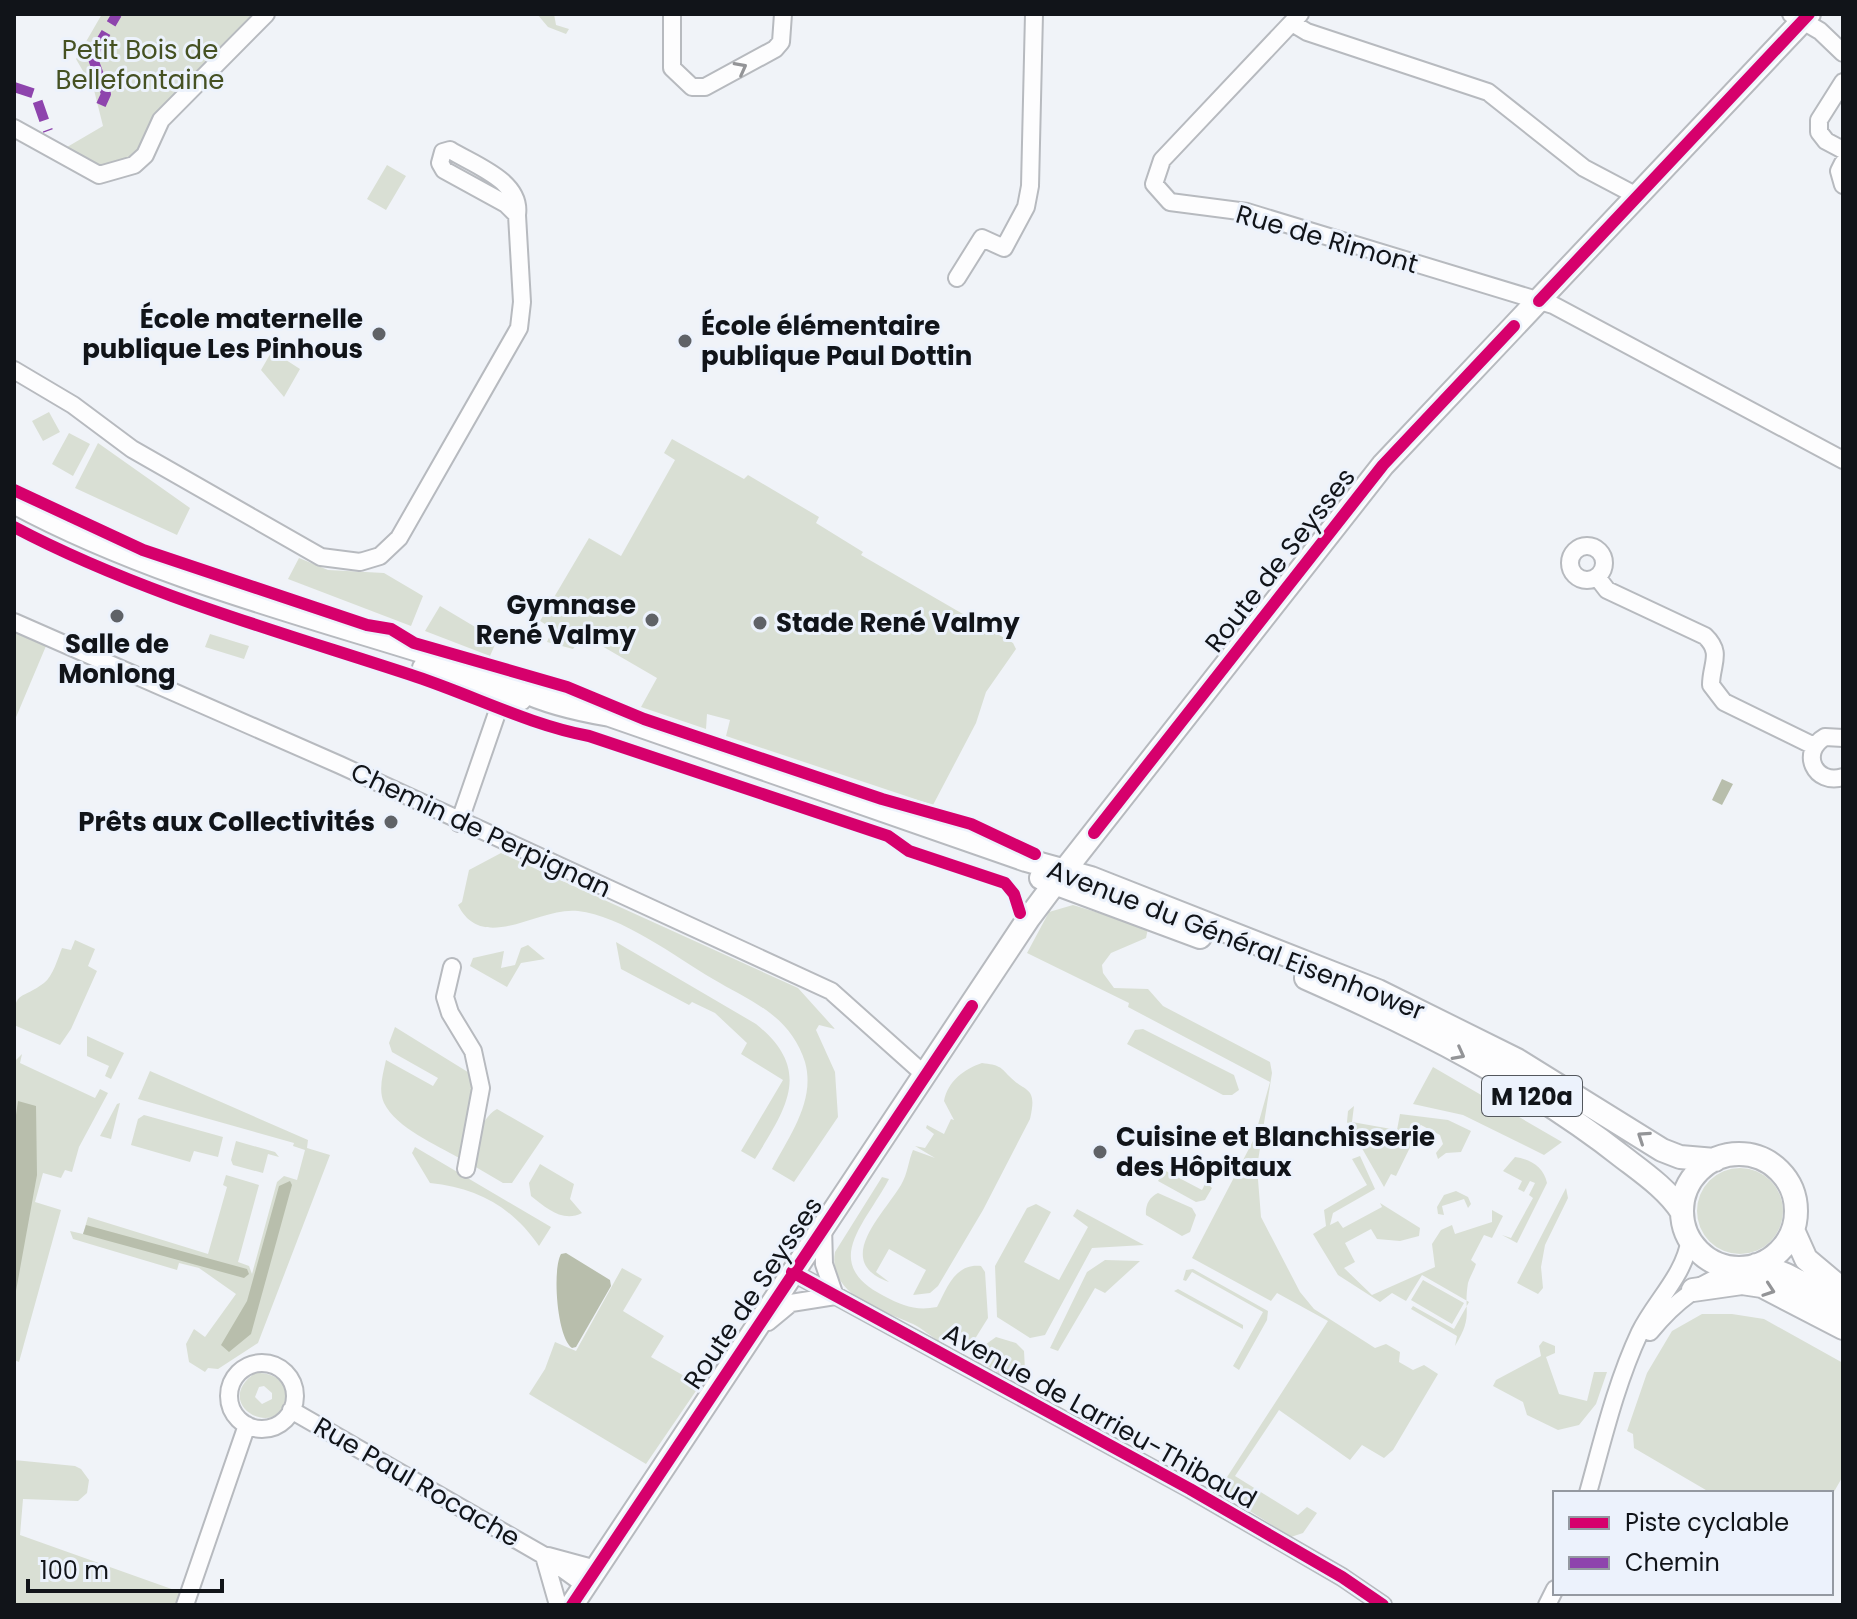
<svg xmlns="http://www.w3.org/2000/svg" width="1857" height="1619" font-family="Poppins,sans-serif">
<rect width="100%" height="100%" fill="#f0f3f8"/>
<path fill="#d9dfd4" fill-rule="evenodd" d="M102 14H262L148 135 132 162 98 173 62 150 103 126 94 90 76 59Z
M537 14H554L556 25 569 29 566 34 548 27Z
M387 165 406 176 386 210 367 199Z
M272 351 300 369 284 397 261 370Z
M49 412 60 432 43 441 32 421Z
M69 433 90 444 73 476 52 464Z
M672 439 744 479 748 475 819 517 816 523 863 552 861 555 1013 643 1016 649 986 692 976 723 933 805 726 736 730 720 707 714 706 729 641 707 657 678 583 635 573 649 547 642 553 629 540 621 589 538 621 556 675 460 664 453Z
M98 443 190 508 177 535 75 488Z
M299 558 328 570 384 573 423 596 411 626 288 579Z
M440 606 497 640 490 656 425 631Z
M14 632 46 646 14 722Z
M210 634 249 646 244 659 205 647Z
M501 853 798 988 835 1029 819 1025 816 1030 835 1072 838 1117 794 1182 772 1169C789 1136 816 1101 805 1062 799 1042 786 1025 770 1013 753 1000 731 990 713 979 676 957 620 915 578 911 539 906 483 955 458 905L462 902 469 870Z
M1073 905 1148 928 1146 938 1111 953 1102 965 1103 973 1114 988 1148 989 1163 1006 1270 1062 1272 1073 1257 1167 1261 1217 1300 1292 1314 1309 1375 1348 1386 1344 1400 1352 1399 1362 1413 1370 1424 1365 1438 1374 1393 1450 1384 1458 1362 1445 1350 1460 1279 1410 1235 1476 1298 1515 1307 1507 1317 1513 1303 1533 1291 1537 1218 1491 1328 1321 1277 1293 1271 1301 1192 1258 1254 1139 1270 1082 1128 1007 1129 1003 1027 953 1049 912Z
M75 940 95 949 88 966 97 971 71 1029 60 1045 14 1025C14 989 20 1001 44 983 53 976 58 958 62 948L71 950Z
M616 942 756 1024C813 1070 787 1107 755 1159L741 1151 783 1080 741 1054 747 1043 715 1013 692 1002 689 1005 621 969Z
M528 945 545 959 521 963 507 987 470 966 473 958 504 951 501 968 515 965 521 948Z
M395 1027 471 1074 477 1089 471 1099 459 1158C437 1145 396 1128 384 1103 378 1090 383 1074 386 1060L433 1086 438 1078 392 1052 389 1043Z
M1143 1029 1234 1075 1239 1090 1232 1095H1223L1127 1044 1135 1030Z
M87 1036 124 1053 111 1079 105 1076 109 1066 87 1056Z
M22 1054 20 1063 95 1098 100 1089 108 1093 79 1147 72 1172 65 1170 61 1178 43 1173 35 1202 61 1210 19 1362 14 1360V1062Z
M982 1063C999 1065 1001 1067 1009 1076 1025 1093 1038 1085 1030 1119L983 1210 938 1286 930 1293 913 1295 926 1270 889 1249 876 1272 889 1282C832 1262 883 1215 901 1185 908 1173 908 1162 913 1150L935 1158 915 1146 925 1148 934 1134 926 1128 927 1125 944 1134 951 1119 954 1120 944 1101C948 1081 964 1069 982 1063Z
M1433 1067 1562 1142 1544 1155 1463 1115 1413 1104Z
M150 1071 308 1140 307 1148 330 1155 258 1343 218 1369 208 1368 205 1372 189 1362 186 1344 194 1329 205 1337 236 1294 199 1268 179 1263 177 1270 73 1239 70 1231 83 1234 88 1217 208 1254 227 1187 223 1185 226 1175 259 1185 238 1262 249 1266 252 1274 277 1182 284 1176 297 1180 305 1150 293 1146 294 1143 138 1099Z
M120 1103 111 1139 100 1136 117 1104Z
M1354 1106 1352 1122 1397 1130 1400 1114 1448 1120 1471 1131 1461 1152 1446 1153 1438 1159 1436 1153 1443 1144 1440 1135 1421 1125 1396 1176 1391 1174 1384 1187 1347 1122 1348 1111Z
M497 1109 544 1136 512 1183H503L474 1166C474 1148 479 1119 497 1109Z
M144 1115 223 1137 218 1157 194 1151 190 1162 131 1145 138 1119Z
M236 1141 275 1152 279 1157 268 1154 263 1173 233 1165 231 1160Z
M415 1147 551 1227 539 1246C512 1207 478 1188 430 1183L412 1153Z
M1360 1156 1375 1189 1333 1213 1330 1225 1338 1221 1343 1228 1382 1207 1380 1203 1420 1228 1419 1236 1400 1241 1377 1239 1371 1229 1345 1243 1355 1262 1344 1268 1372 1295 1435 1267 1432 1244 1441 1230 1452 1225 1455 1234 1492 1222V1210L1503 1216 1492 1238 1484 1235 1471 1260 1476 1264C1474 1270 1470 1277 1468 1283 1463 1312 1474 1315 1455 1346L1457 1336 1411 1309 1413 1306 1454 1329 1469 1302 1422 1275 1406 1301 1392 1293 1380 1302 1338 1275 1313 1234 1326 1226 1324 1210 1367 1185 1352 1159Z
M1515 1157C1530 1159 1544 1167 1547 1183L1517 1243 1502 1235 1511 1238 1533 1198 1529 1195 1535 1183 1530 1181 1524 1192 1518 1189 1522 1181 1503 1171Z
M540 1164 574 1184 570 1199 582 1213C563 1223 546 1208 531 1196L529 1183Z
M1697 1211a43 43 0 1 1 86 0a43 43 0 1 1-86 0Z
M1164 1170 1202 1190 1206 1182 1212 1188 1205 1200 1196 1202 1158 1181Z
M882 1177 889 1179C864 1226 820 1263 884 1296 903 1306 916 1311 937 1307 947 1288 955 1263 981 1266L985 1272 988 1318 973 1342 950 1330 943 1344C933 1338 920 1327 913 1324 885 1311 827 1296 835 1252Z
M1566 1188 1568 1198 1545 1245 1541 1267 1543 1288 1538 1294 1517 1283Z
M1456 1191 1468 1197 1471 1204 1468 1208 1464 1199 1442 1206 1444 1215 1438 1214 1437 1207 1444 1195Z
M1158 1193 1192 1208 1196 1215 1190 1232 1182 1236 1146 1215C1145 1206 1149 1197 1158 1193Z
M1036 1204 1051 1212 1024 1262 1059 1280 1088 1227 1073 1216 1077 1209 1144 1245 1092 1248 1045 1335 1030 1338 997 1317 995 1266 1027 1208Z
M1105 1260 1140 1261 1105 1293 1095 1288 1058 1351 1050 1348 1087 1272Z
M622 1268 642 1279 623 1311 664 1336 651 1357 700 1385 646 1464 529 1394 545 1369 555 1342 576 1351Z
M1193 1269 1268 1311 1267 1320 1239 1370 1233 1366 1263 1312 1192 1272 1186 1281 1183 1280 1186 1270Z
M1423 1280 1464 1303 1452 1324 1411 1300Z
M1178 1289 1243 1325V1329L1174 1291Z
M1702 1314H1732L1764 1319 1843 1363V1476L1831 1497V1493H1711L1634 1448 1633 1434 1627 1431 1647 1373 1672 1331Z
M996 1337 1016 1343 1024 1351 1025 1370 1007 1378 984 1364 982 1347Z
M1543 1341 1555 1346V1353L1546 1357 1559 1394 1587 1401 1594 1372H1607L1596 1404 1579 1425 1558 1430 1527 1415 1523 1402 1493 1386 1496 1380 1541 1356 1539 1346Z
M255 1373C272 1372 291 1381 285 1402 275 1439 211 1404 255 1373ZM264 1386 272 1393V1399L262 1404 255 1397 259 1387Z
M14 1460 75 1466 81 1469 89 1480 87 1493 78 1501 23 1499 20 1535 180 1592 175 1605H14Z"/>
<path fill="#b8beac" d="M1722 779 1733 784 1722 805 1712 800Z
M18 1101 36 1106 37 1175 14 1302V1129Z
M290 1181 292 1185 251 1334 229 1352 221 1345 247 1301 279 1186Z
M86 1225 247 1269 249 1274 244 1278 83 1234Z
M566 1253 610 1280 611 1286 576 1347 572 1348C557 1338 552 1270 561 1254Z"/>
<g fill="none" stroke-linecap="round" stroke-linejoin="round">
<g stroke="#b7babf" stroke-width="20">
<path id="minor" d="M672 14V68L692 87H705L775 49 781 42 783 14
M1300 14 1162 160 1154 184 1170 202 1247 212 1553 305 1843 460
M1791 14 1820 31 1843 53
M1292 23 1307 32 1488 92 1584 168 1637 196
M1843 82 1819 120V132L1826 141 1843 150
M14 128 99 175 134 165 145 155 161 120 266 14
M1843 163 1839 171 1843 185
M957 278 982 238 1004 248 1026 207 1030 186 1034 14
M14 370 73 405 132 449 321 557 360 562 380 556 399 538 519 328 522 302 517 215 506 204 444 170 440 163 443 152 450 150C474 165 522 181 517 215
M1570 563a17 17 0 1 1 34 0a17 17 0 1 1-34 0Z
M1597 577 1607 590 1705 636C1723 653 1711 664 1711 685L1724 702 1814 746
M14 622 340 765 831 991 925 1075
M1843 738 1825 737C1799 752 1815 786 1843 777
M459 823 507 684
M452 967 445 997 450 1013 473 1051 481 1088 466 1169
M792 1272 1190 1489 1342 1577 1383 1605
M768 1322 791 1303 835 1296 824 1264 823 1226
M1650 1332C1675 1301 1703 1280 1741 1268
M229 1396a33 33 0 1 1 66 0a33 33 0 1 1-66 0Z
M291 1410 543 1555 585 1585
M1588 1493C1603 1439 1616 1383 1640 1332 1656 1300 1684 1276 1690 1239
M544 1556 558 1605
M548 1556 596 1569
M185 1605 247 1425
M1547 1605 1555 1589"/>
</g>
<g stroke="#b7babf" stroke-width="26">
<path id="major" d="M14 502C159 580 322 618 478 669 495 674 507 682 522 690 548 703 581 710 610 715L1026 860 1091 878 1378 991 1517 1060 1662 1150 1680 1157 1715 1160
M424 668 520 699
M1041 878 1200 937
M1306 978C1417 1027 1529 1083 1624 1158 1645 1174 1668 1190 1682 1212
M1682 1211a57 57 0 1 1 114 0a57 57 0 1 1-114 0Z
M1793 1230 1806 1259 1843 1290
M1756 1265C1792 1272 1816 1292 1843 1314
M1693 1290 1742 1283 1762 1286 1843 1328
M572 1605 1028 919 1064 871 1383 465 1809 14"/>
</g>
<use href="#minor" stroke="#fdfdfe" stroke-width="16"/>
<use href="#major" stroke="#fdfdfe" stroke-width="22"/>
<path stroke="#8e44ad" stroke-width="10" stroke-dasharray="20 10" stroke-linecap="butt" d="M14 87 35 94 48 131
M101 105 106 94 92 56 117 14"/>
<g stroke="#ecf2fc" stroke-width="17">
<path id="cycleway" d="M1539 301 1809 14
M14 490 143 550 367 625 391 629 414 643 567 687 644 719 882 799 971 824 1035 854
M14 527C141 594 281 632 417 677 474 696 530 725 589 736L888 836 909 851 1005 883 1014 894 1020 913
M1094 833 1383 465 1514 326
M792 1272 1190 1489 1342 1577 1383 1605
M572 1605 972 1006"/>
</g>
<use href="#cycleway" stroke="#d6006c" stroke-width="12"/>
</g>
<defs><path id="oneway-chevron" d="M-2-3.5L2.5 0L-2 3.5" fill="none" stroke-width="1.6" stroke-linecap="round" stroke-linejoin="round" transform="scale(2)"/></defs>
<g stroke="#939497">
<use href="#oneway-chevron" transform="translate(741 68) rotate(-28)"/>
<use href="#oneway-chevron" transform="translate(1459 1054) rotate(28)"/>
<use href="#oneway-chevron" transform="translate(1643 1137) rotate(-146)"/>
<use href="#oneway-chevron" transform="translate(1769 1290) rotate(19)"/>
</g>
<g fill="#5f6267" stroke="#ecf2fc" stroke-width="3">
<circle cx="379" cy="334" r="8"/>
<circle cx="685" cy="341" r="8"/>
<circle cx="117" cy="616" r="8"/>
<circle cx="652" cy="620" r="8"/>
<circle cx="760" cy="623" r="8"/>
<circle cx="391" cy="822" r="8"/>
<circle cx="1100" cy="1152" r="8"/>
</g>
<g text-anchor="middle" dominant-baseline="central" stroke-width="6" stroke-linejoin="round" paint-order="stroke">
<rect fill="#ecf2fc" stroke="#53575d" stroke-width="2" x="1482" y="1076" width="100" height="40" rx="6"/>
<g font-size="24" font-weight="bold" fill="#111419">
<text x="1532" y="1096">M 120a</text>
</g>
<g font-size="26" fill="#455122" stroke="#ecf2fc">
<text x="140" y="50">Petit Bois de<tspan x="140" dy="30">Bellefontaine</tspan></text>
</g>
<g font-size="26" fill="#111419" stroke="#ecf2fc">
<text transform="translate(1327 239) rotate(16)">Rue de Rimont</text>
<text transform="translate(1280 560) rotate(-52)">Route de Seysses</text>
<text transform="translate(481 830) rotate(25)">Chemin de Perpignan</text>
<text transform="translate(1236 940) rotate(21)">Avenue du Général Eisenhower</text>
<text transform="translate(753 1293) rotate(-56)">Route de Seysses</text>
<text transform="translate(1100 1416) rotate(29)">Avenue de Larrieu-Thibaud</text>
<text transform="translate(417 1482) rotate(30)">Rue Paul Rocache</text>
</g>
<g font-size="26" font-weight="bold" fill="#111419" stroke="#ecf2fc" text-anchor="end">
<text x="363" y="319">École maternelle<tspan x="363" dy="30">publique Les Pinhous</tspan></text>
<text x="701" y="326" text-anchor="start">École élémentaire<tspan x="701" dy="30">publique Paul Dottin</tspan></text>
<text x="636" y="605">Gymnase<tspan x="636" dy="30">René Valmy</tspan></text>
<text x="776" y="623" text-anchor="start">Stade René Valmy</text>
<text x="117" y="644" text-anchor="middle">Salle de<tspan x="117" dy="30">Monlong</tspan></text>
<text x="375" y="822">Prêts aux Collectivités</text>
<text x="1116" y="1137" text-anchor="start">Cuisine et Blanchisserie<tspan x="1116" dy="30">des Hôpitaux</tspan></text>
</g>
</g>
<rect width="1857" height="1619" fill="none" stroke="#111419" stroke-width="32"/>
<rect x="1553" y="1491" width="280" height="104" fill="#ecf2fc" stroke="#9499a1" stroke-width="2"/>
<rect x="1569" y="1517" width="40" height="12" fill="#d6006c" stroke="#9499a1" stroke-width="2"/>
<text x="1625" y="1531" font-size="24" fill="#111419">Piste cyclable</text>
<rect x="1569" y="1557" width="40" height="12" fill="#8e44ad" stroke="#9499a1" stroke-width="2"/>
<text x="1625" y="1571" font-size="24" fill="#111419">Chemin</text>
<path d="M28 1579v12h194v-12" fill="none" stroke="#111419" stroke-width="4"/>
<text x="40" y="1579" font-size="24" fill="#111419" stroke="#ecf2fc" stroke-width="6" paint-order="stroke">100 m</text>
</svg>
